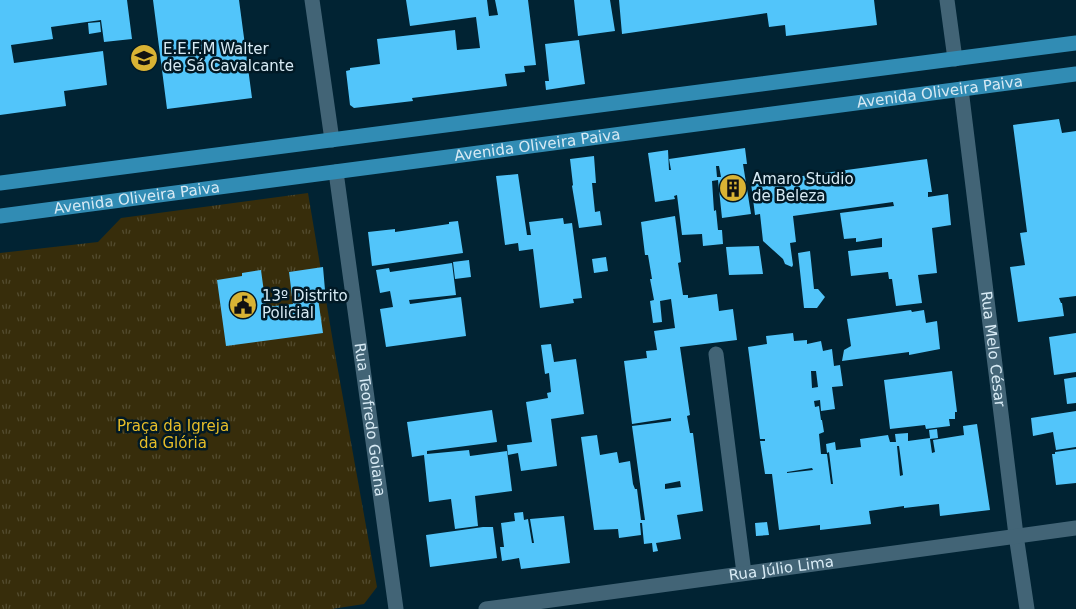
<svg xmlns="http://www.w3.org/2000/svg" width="1076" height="609" font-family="'DejaVu Sans',sans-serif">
<defs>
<pattern id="park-tufts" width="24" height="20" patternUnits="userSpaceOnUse" patternTransform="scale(1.25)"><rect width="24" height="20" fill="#372d0b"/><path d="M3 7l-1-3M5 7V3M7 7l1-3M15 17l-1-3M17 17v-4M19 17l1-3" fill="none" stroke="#534c2f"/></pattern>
</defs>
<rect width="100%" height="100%" fill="#012333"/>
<path fill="url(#park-tufts)" d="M308 193 334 348 377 587 364 604 332 609H0V253L98 242 121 218Z"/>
<path fill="#52c5fa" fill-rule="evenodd" d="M0 0H127L132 39 104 42 101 20 51 27 53 39 11 45 14 63 103 51 107 85 64 91 66 106 0 115Z
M153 0H239L252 98 167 109Z
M406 0H487L489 16 498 15 495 0H528L536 65 524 66 525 72 505 74 507 86 412 98 413 101 354 108 350 105 346 71 350 70V68L380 64 377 39 455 30 457 50 480 48 476 17 410 26Z
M574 0H610L615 31 578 36Z
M619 0H874L877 25 786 36 785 25 769 27 767 13 622 34Z
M100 22 101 32 89 34 88 23Z
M579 40 585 84 546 90 545 81H549L545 44Z
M1059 119 1062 133 1076 131V296L1059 298 1061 303H1062L1064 316 1018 322 1010 267 1025 265 1020 233 1027 232 1013 125Z
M745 148 747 164H743L751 214 722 218 718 180 712 181 714 211 716 210 718 230H722L723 244 703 246 702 234 682 235 677 195 674 196 675 199 655 202 648 153 668 150 669 170H671L669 159ZM716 166H719L721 177H717Z
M594 156 596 183H592L595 212 600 211 602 225 579 228 572 186 573 185 570 159Z
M927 159 932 192H928V197L948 194 951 225 932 228 937 273 918 275 922 303 896 306 892 279H889L888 272 851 276 848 251 882 247V238L856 242V238L844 239 840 213 894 206 893 202 793 216 796 242 790 243 793 265 792 267 785 264 783 259 763 241 760 214 755 215 751 183 764 179 771 186 789 184 788 178Z
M518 174 527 235H531L529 222 563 218 564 224 572 223 582 298 573 299 574 303 540 308 533 249 519 251 518 243 505 245 496 176Z
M675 216 681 262 678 263 683 295H688V298L717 294 719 311 733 309 737 340 680 347 690 415 687 416 690 433H693L703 511 677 515 681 539 656 543 658 551 653 552 652 543 644 544 642 523H640L641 535 619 538 618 529 594 530 581 437 597 435 600 455 617 452 619 463 630 461 633 484 635 489H637L641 520H645L632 426 671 421V418L632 424 624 361 647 358 646 351 657 350 654 331 675 328 671 299 660 301 662 322 653 323 650 301 654 300 650 279H652L648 255H645L641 222ZM680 481 681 487 665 489V484Z
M458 221 463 253 372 266 368 232 395 229V232L449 224V222Z
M759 246 763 274 729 275 726 247Z
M810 251 814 289H818L825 297 817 308H804L798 253Z
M606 257 608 271 594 273 592 259Z
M469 260 471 277 455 279 453 262Z
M452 263 456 295 409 300 410 304 461 297 466 336 386 347 380 309 393 307 390 291 380 293 376 270 389 268 390 272Z
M323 267 325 290 317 291 323 333 226 346 217 280 242 276V273L261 270 266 307 293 304 289 272Z
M911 310 912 312 924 310 926 323 937 321 940 349 909 355V352L842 361 844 350 851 346 847 319Z
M793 333 794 341 807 340V344L821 341 823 351 832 349 834 366 840 365 843 386 832 387 835 409 821 411 820 400 814 401 815 407 819 406 821 420H822L824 432 819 434 821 454H827L831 484H833L829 452 827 453 826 444 835 442 836 450 861 447 860 439 888 435 890 442H896L895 434 908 433V441L930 438 929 430 937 429 938 438 930 439 932 453 935 452 933 440 964 435 963 426 977 424 990 510 940 516 939 504 904 508V506L869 511 871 524 820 530V525L779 530 772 474H765L760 441H765V439H760L748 347 767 344 766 336ZM811 371H816L818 387 812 388ZM897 446H899L903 475 900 476ZM812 468 813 470 787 473V472Z
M1076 333V372L1054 375 1049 337Z
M551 344 554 362 576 359 584 414 551 419 557 466 521 471 518 453 508 455 507 445 532 442 526 402 548 398 547 393 551 392 549 373 545 374 541 345Z
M952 371 957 412H955V419H949L950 426 926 429 925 425 890 429 884 380Z
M1076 377V403L1067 404 1064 379Z
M492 410 497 442 427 451V454L469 450 470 456 507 451 512 491 475 496 478 526 455 529 451 499 429 502 424 455 412 457 407 422Z
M1076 411V447L1056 450 1053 432 1033 436 1031 418Z
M1076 449V483L1056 485 1052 454H1055V452Z
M523 512 524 520 528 519 532 543H534L530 519 564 516 570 563 521 569 519 558 502 561 500 547H504L501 523 515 521 514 513Z
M767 522 769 535 756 536 755 523Z
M483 527H493L497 558 430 567 426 535Z"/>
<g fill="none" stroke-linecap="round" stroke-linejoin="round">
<g stroke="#426476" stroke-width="15">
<path d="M312 0 332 140"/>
<path d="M947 0 955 59"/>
<path id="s1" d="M961 89 1016 535 1027 609"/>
<path id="s2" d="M336 172 396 609"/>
<path d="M716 354 744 573"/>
<path id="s3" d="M486 609 1076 528"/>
</g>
<g stroke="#318cb4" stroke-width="15">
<path d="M0 183 1076 43"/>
<path id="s4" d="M0 216 1076 74"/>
</g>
</g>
<defs>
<g id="school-disc" transform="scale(1.4375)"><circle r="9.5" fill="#d9b334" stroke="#011925"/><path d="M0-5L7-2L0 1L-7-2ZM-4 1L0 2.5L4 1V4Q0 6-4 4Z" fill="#111"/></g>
<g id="building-disc" transform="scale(1.4375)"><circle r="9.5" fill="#d9b334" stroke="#011925"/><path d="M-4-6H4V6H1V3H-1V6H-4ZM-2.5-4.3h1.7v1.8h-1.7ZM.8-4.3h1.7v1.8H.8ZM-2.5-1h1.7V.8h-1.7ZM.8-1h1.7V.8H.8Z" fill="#111"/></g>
<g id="civic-disc" transform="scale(1.4375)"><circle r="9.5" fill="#d9b334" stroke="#011925"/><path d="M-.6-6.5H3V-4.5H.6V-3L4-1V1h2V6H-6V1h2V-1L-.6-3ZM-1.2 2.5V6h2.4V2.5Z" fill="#111"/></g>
</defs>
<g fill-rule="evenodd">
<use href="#school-disc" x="144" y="58"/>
<use href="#building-disc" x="733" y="188"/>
<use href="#civic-disc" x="243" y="305"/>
</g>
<g text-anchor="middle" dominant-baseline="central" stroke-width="5" stroke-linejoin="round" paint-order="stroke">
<g font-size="15" fill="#d7eaf4" stroke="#011925" text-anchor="start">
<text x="163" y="49">E.E.F.M Walter<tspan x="163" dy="17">de Sá Cavalcante</tspan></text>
<text x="752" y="179">Amaro Studio<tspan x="752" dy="17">de Beleza</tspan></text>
<text x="262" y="296">13º Distrito<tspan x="262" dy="17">Policial</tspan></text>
</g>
<g font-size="15" fill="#d7eaf4" stroke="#011925">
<text stroke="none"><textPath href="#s4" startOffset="948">Avenida Oliveira Paiva</textPath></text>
<text stroke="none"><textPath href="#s4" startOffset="542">Avenida Oliveira Paiva</textPath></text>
<text stroke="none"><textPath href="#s4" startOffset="138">Avenida Oliveira Paiva</textPath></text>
<text stroke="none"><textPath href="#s1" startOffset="262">Rua Melo César</textPath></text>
<text stroke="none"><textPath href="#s2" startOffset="250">Rua Teofredo Goiana</textPath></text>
<text stroke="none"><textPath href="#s3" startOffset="298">Rua Júlio Lima</textPath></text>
</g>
<g font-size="15" fill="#e7be29" stroke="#011925">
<text x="173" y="426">Praça da Igreja<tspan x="173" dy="17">da Glória</tspan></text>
</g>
</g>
</svg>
